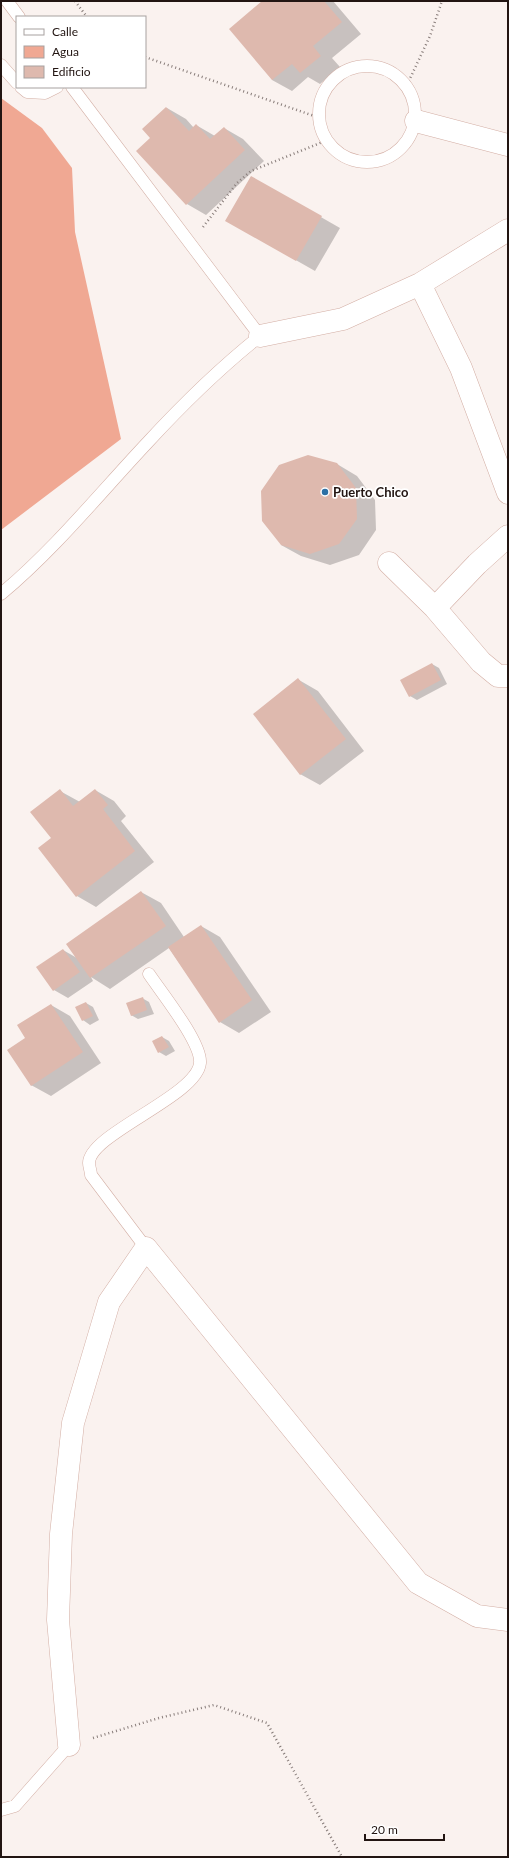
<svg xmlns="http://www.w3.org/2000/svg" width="509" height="1858" font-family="Lato,sans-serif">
<rect width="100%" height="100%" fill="#faf2ef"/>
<path fill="#f0a893" d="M1 98 42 128 72 168 75 232 121 439 1 530Z"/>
<path fill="#0003" d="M264 1H333L361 34 332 58 340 67 320 84 308 77 292 91 272 80Z
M167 108 186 119 194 128 196 125 215 136 224 128 243 139 264 161 206 215 187 204 152 138Z
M251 177 340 228 315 271 227 221Z
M337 464 357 476 375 500 376 530 359 555 330 565 301 556 281 545Z
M432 664 439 668 447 684 417 700 410 696Z
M299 680 318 691 364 751 320 785 300 774Z
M95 790 114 801 126 816 121 821 154 862 96 907 77 896 52 838 60 791 80 802Z
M141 892 161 903 184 937 201 926 220 937 271 1012 239 1033 220 1022 169 948 110 989 91 977 93 981 68 998 54 990 63 950 77 958Z
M142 998 149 1002 154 1014 138 1019 131 1015Z
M86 1003 93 1007 99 1020 90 1025 83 1020Z
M51 1005 70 1016 101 1063 51 1096 31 1085 27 1038Z
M162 1037 169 1041 175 1051 166 1056 159 1052Z"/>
<path fill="#deb9ae" d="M262 1H324L342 22 313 46 321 56 300 73 292 64 272 80 229 29Z
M166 107 189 131 196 124 210 139 224 127 245 150 186 205 136 151 150 138 142 129Z
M251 176 322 216 296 261 225 221Z
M308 455 337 463 356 488 357 519 339 544 310 554 281 545 262 521 261 491 279 465Z
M432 663 441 680 409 697 400 680Z
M298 678 346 739 300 775 253 714Z
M60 789 73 806 95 789 108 805 103 809 135 851 76 897 38 848 51 838 30 812Z
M141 891 166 926 90 978 66 944Z
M201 925 252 1000 219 1023 168 947Z
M63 949 80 972 53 991 36 967Z
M143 997 147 1010 131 1016 126 1003Z
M86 1002 93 1016 82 1021 75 1007Z
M51 1004 83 1052 31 1086 7 1050 25 1038 17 1025Z
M162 1036 169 1047 158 1053 152 1041Z"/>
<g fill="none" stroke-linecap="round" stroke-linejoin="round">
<g stroke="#d3aea4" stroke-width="13">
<path id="service" d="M7 1 19 17
M1 65 17 83
M319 114a48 48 0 1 1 96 0a48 48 0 1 1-96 0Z
M21 87 27 92 45 93 57 87
M1 594C55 549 100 493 148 442 183 404 220 368 260 336L72 87
M146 1248 91 1175C91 1171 89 1167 89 1163 89 1134 197 1096 200 1063 202 1043 161 992 149 974
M1 1810 15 1806 69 1745"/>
</g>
<g stroke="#d3aea4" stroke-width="23">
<path id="minor" d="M416 121 508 145
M420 284 461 368 508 493
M260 336 343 319 420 284 508 230
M389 563 435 608 481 662 498 676H508
M435 608 477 564 508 536
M69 1745 58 1620 61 1534 73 1423 109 1302 146 1248 418 1583 477 1616 508 1620"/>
</g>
<path stroke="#887d7a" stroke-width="2.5" stroke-dasharray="1 3" stroke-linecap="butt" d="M75 1 87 17
M145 57 317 117
M407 85 430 36 442 1
M203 227 237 183 251 171 325 141
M93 1738 159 1718 214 1705 267 1723 342 1857"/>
<use href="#service" stroke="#fff" stroke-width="12"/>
<use href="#minor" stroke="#fff" stroke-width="22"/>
</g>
<circle fill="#2d70a5" stroke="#fff" stroke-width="1.5" cx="325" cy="492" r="4"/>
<g text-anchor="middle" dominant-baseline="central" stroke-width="3.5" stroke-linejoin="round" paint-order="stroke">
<g font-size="13" font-weight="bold" fill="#221512" stroke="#fff" text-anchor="start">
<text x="333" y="492">Puerto Chico</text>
</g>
</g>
<rect width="509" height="1858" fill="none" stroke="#221512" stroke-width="4"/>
<rect x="16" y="16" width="130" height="72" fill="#ffffff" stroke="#a7a1a0"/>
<rect x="24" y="29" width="20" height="6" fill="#ffffff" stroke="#a7a1a0"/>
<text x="52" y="36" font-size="12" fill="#221512">Calle</text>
<rect x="24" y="46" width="20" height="12" fill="#f0a893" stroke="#a7a1a0"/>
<text x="52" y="56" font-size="12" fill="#221512">Agua</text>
<rect x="24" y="66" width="20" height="12" fill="#deb9ae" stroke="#a7a1a0"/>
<text x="52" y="76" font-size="12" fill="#221512">Edificio</text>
<path d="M365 1834v6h79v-6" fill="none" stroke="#221512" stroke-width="2"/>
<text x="371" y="1834" font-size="12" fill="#221512" stroke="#ffffff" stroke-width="3" paint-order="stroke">20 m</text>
</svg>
